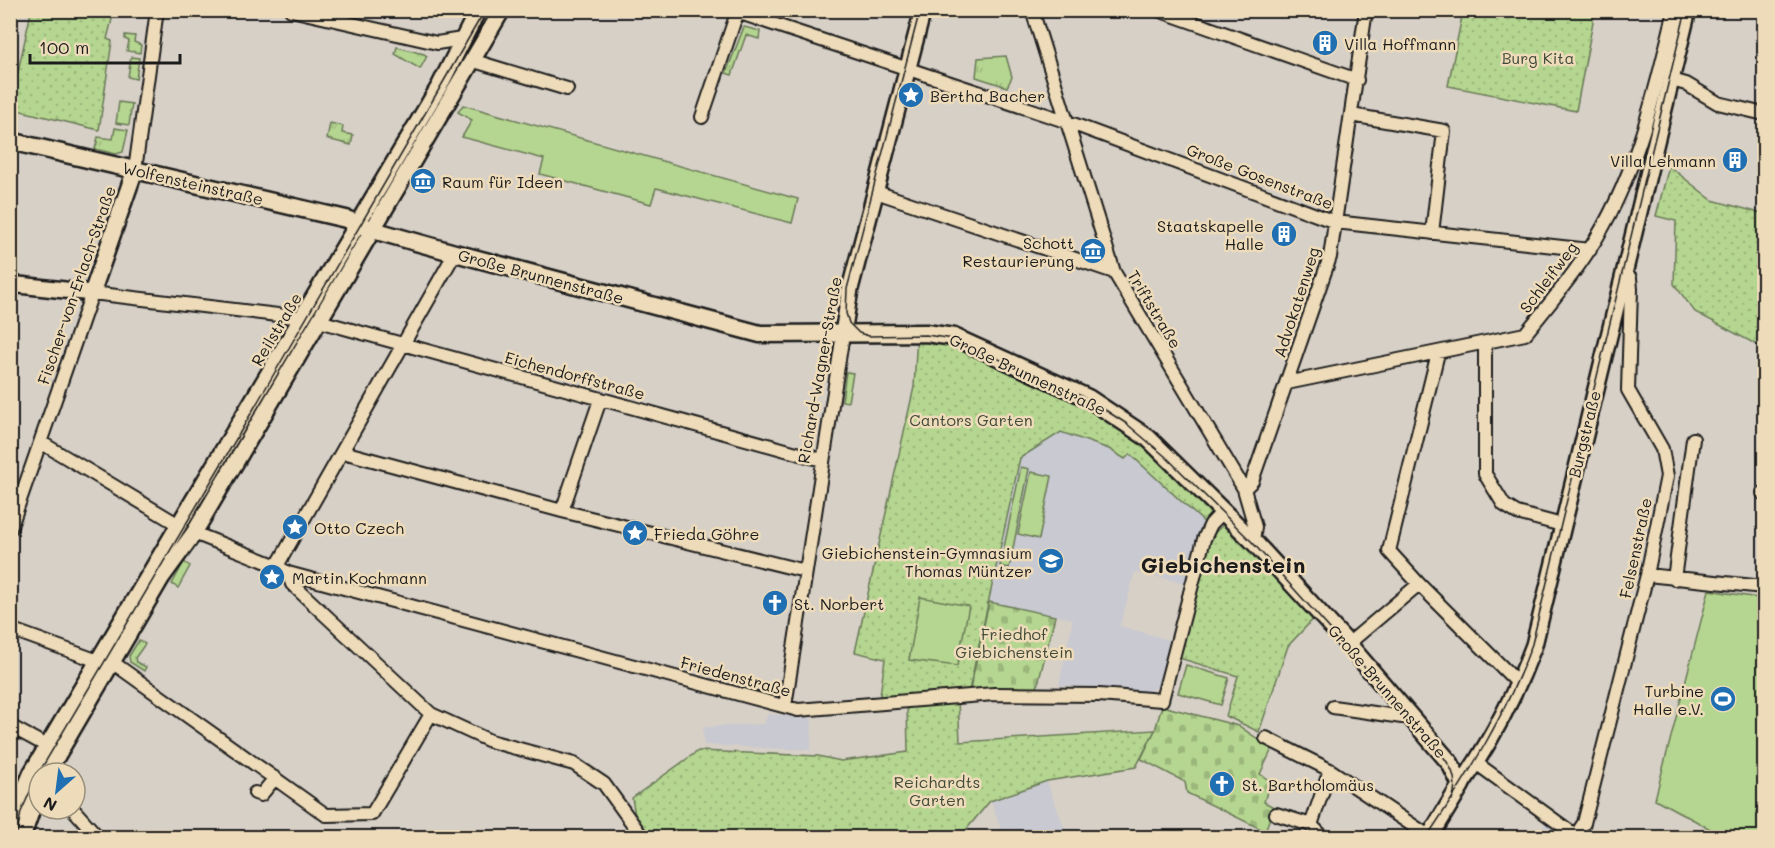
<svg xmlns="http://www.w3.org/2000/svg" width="1775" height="848" font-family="Mali,sans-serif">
<defs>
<pattern id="grass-tufts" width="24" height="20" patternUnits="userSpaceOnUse" patternTransform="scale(1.5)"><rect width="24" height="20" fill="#b5d690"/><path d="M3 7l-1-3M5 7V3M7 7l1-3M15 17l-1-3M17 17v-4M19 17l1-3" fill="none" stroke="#9bb77c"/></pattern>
<pattern id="cemetery-stones" width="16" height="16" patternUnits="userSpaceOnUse" patternTransform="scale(1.5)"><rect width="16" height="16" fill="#b5d690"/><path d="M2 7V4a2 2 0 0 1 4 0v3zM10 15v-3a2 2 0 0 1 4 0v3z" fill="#9bb77c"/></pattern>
<pattern id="park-dots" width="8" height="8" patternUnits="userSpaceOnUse" patternTransform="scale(1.5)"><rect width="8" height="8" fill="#b5d690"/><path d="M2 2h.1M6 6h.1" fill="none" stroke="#9bb77c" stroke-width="1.8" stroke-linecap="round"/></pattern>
</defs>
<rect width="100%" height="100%" fill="#d7d0c7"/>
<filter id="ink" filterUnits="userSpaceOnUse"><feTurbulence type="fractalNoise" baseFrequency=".0167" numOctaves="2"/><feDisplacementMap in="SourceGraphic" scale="12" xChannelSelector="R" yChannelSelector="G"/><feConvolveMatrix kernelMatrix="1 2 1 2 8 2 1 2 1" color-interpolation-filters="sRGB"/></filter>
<g filter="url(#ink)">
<path fill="#c8c9d1" d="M1061 432 1109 449 1125 459 1130 454 1203 522 1185 583 1135 572 1120 626 1169 640 1158 686 1147 693 1059 685 1073 619 989 602 1020 458Z
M768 714 812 718 811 750 704 745 703 727 764 724Z
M1047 782 1067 835 1091 837H1004L991 801Z
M1551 816 1579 838H1536Z"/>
<path fill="url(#grass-tufts)" stroke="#687956" stroke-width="1.5" d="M744 27 760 31 759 39 746 35 732 75 726 73Z
M125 35 135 36 134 42 141 45 140 53 127 51 129 41 125 39Z
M397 47 424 54 427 56 420 69 395 54Z
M1006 56 1012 77 1007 87 976 77 978 58Z
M131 57 139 58 136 79 128 77Z
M119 102 132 104 129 125 116 123Z
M330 123 343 126 342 133 353 135 351 145 327 139Z
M115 128 128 130 123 152 116 154 95 149 98 137 113 139Z
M184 562 190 566 178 588 172 584Z"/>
<path fill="url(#cemetery-stones)" stroke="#687956" stroke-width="1.5" d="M989 602 1055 616 1036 692 969 694Z
M1162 706 1239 726 1272 749 1260 774 1270 781 1264 802 1274 807 1265 831 1187 793 1185 782 1141 759 1155 730Z"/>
<path fill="url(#park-dots)" stroke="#687956" stroke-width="1.5" d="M27 11H114L107 39 112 41 99 130 13 109 14 90 31 12Z
M1463 11H1595L1576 111 1448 86Z
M1669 166 1712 200 1764 214V352L1763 348 1695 312 1674 284 1676 221 1656 216Z
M917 334 954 341 1115 417 1216 516 1208 526 1130 454 1125 459 1109 449 1061 432 1020 458 968 695 879 703 885 659 855 652 914 387Z
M1224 524 1317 615 1288 646 1259 732 1226 716 1238 676 1176 657 1205 542Z
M958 699 960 742 1155 730 1136 767 1047 781 990 801 960 837H639L632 798 698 751 818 756 841 761 908 752 907 703Z"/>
<path fill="#b5d690" stroke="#687956" stroke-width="1.5" d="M463 105 798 199 792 223 656 188 651 204 540 174 544 159 462 137 472 120 458 112Z
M846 372 853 373 848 402 842 401Z
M1021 467 1029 469 1009 568 1000 566Z
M1031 472 1052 476 1039 539 1018 534Z
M1709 590 1764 599V837H1725L1655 799Z
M920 597 969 606 957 666 909 660Z
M139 640 145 644 135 658 136 662 146 667 144 671 130 662 129 656Z
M1186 665 1229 678 1221 705 1178 693Z"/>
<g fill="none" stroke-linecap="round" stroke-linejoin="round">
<g stroke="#1c1c1c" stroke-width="16">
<path id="minor" d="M291 10 437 43 462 39
M731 10 1068 122 1335 222 1590 250
M1032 10 1114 272 1244 489 1255 527 1253 541
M1158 10 1357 80
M471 60 567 89
M1672 80 1686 84 1718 103 1764 114
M1351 115 1444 131 1432 233
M702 117 738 10
M135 170 157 10
M876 192 1114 272
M319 321 822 460
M1485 344V474L1504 505 1517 513 1562 525
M1287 383 1525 334C1547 307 1570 280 1589 250 1636 179 1655 92 1675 10
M42 443 179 525
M343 452 562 511 805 571
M1244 489 1252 481 1330 257 1366 10
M1763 493 1764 494
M562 511 600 400
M10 529 92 293 303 318
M194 533 277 566 288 573 798 710 994 694 1099 695 1162 700 1204 539 1211 524 1223 511
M277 566 455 253
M288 573 292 584 431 714 490 741 574 764 604 784 643 838
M1647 575 1764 587
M1674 579 1693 439
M1419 584 1389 551 1438 353
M10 629 98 661
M1348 644 1419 584 1518 683
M112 662 326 815 372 814 431 714
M785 706 843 334
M1333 707 1402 717 1408 715
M10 726 47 746
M1266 738 1330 770 1430 837
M1476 763 1579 838
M255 793 261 795 275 778
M73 809 99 838
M1276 814 1311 825
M1576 835 1584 823 1647 575 1667 476 1662 449 1628 390 1631 289 1630 278 1623 274
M1324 838 1311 825 1330 770"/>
</g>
<g stroke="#1c1c1c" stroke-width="20">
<path id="tertiary" d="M10 284 92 293 135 170
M843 334 850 289 923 10
M47 773 162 577 194 533 502 10
M1461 785C1490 743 1516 693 1534 645L1688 10
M10 837 16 810 32 772 440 85 478 10
M22 838 39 789"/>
</g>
<g stroke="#1c1c1c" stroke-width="21">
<path id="secondary" d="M10 141 346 219 373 230 455 253 760 334 926 333 954 337 1088 398 1148 438 1253 541 1348 644 1450 763 1461 785 1429 838"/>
</g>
<use href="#minor" stroke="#eddbb9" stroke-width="12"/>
<use href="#tertiary" stroke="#eddbb9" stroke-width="15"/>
<use href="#secondary" stroke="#eddbb9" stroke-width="16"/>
<path stroke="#1c1c1c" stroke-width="1.5" d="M920 10 847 289 846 313 849 323 859 333 869 336 926 335 954 339 1088 399 1127 424 1166 457 1252 542 1436 747C1450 765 1460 777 1452 800
M16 838 21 812 37 776 242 429 485 10
M1426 838C1467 777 1507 713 1532 644L1686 10"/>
</g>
</g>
<defs>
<g id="building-disc" transform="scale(1.35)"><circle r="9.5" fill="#1f6fb2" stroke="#eddbb9"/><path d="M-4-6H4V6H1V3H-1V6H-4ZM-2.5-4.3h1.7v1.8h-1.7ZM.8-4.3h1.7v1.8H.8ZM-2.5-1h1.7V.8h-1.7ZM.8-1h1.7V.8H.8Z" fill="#fff"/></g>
<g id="sight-disc" transform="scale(1.35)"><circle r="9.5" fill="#1f6fb2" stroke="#eddbb9"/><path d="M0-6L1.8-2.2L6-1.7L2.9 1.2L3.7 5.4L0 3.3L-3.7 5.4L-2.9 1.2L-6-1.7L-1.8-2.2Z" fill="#fff"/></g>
<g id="museum-disc" transform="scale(1.35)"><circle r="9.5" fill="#1f6fb2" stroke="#eddbb9"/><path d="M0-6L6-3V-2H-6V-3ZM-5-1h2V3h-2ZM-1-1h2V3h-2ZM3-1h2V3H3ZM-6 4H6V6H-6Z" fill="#fff"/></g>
<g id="school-disc" transform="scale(1.35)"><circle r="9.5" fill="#1f6fb2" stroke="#eddbb9"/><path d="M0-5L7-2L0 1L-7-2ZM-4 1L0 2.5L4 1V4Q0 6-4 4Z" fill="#fff"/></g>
<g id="church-disc" transform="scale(1.35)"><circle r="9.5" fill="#1f6fb2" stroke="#eddbb9"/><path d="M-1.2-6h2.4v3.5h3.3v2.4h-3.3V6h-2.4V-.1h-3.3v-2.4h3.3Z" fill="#fff"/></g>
<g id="stadium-disc" transform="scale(1.35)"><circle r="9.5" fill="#1f6fb2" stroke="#eddbb9"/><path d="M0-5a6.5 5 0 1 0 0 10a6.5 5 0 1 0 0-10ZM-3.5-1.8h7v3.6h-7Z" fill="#fff"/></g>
</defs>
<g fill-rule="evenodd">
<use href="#building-disc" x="1325" y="43"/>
<use href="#sight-disc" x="911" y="95"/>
<use href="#building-disc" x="1735" y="160"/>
<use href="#museum-disc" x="423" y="181"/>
<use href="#building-disc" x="1284" y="234"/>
<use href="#museum-disc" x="1093" y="251"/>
<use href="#sight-disc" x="295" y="527"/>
<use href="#sight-disc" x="635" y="533"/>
<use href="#school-disc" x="1051" y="561"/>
<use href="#sight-disc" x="272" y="577"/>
<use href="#church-disc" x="775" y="603"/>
<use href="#stadium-disc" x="1723" y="699"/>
<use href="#church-disc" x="1222" y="784"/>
</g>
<g text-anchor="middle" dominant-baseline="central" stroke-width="5" stroke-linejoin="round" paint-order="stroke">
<g font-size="16" fill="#1c1c1c" stroke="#eddbb9" text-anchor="start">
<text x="1344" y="43">Villa Hoffmann</text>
<text x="930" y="95">Bertha Bacher</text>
<text x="1716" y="160" text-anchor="end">Villa Lehmann</text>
<text x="442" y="181">Raum für Ideen</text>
<text x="1264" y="225" text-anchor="end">Staatskapelle<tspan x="1264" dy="18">Halle</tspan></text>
<text x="1074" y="242" text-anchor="end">Schott<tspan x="1074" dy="18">Restaurierung</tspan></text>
<text x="314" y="527">Otto Czech</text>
<text x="654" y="533">Frieda Göhre</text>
<text x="1032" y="552" text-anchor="end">Giebichenstein-Gymnasium<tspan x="1032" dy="18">Thomas Müntzer</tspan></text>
<text x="292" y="577">Martin Kochmann</text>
<text x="794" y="603">St. Norbert</text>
<text x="1704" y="690" text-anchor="end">Turbine<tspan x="1704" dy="18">Halle e.V.</tspan></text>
<text x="1242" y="784">St. Bartholomäus</text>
</g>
<g font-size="16" fill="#424a39" stroke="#eddbb9">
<text x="1538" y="57">Burg Kita</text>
<text x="971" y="419">Cantors Garten</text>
<text x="1014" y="633">Friedhof<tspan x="1014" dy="18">Giebichenstein</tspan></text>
<text x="937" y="781">Reichardts<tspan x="937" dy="18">Garten</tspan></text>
</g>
<g font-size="16" fill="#1c1c1c" stroke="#eddbb9">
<text transform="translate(1260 176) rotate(21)">Große Gosenstraße</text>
<text transform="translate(193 183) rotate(13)">Wolfensteinstraße</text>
<text transform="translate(541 276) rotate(15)">Große Brunnenstraße</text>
<text transform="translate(1548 277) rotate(-53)">Schleifweg</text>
<text transform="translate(76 285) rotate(-71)">Fischer-von-Erlach-Straße</text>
<text transform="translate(1296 302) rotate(-72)">Advokatenweg</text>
<text transform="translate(1155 309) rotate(59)">Triftstraße</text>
<text transform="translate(276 329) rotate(-59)">Reilstraße</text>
<text transform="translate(819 370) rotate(-80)">Richard-Wagner-Straße</text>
<text transform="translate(1028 374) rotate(25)">Große Brunnenstraße</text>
<text transform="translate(575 375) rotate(15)">Eichendorffstraße</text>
<text transform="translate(1584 434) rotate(-76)">Burgstraße</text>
<text transform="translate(1635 548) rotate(-78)">Felsenstraße</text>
<text transform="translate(736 676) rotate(15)">Friedenstraße</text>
<text transform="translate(1388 691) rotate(49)">Große Brunnenstraße</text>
</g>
<g font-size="22" font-weight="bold" fill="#1c1c1c" stroke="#eddbb9">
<text x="1223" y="564">Giebichenstein</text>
</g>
</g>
<rect width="1775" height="848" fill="none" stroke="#eddbb9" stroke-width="36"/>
<rect x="18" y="18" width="1739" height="812" fill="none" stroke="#1c1c1c" stroke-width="2" filter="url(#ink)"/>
<g transform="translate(57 791) rotate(208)"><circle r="28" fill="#eddbb9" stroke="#998f7a" stroke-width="1.5"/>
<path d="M0-4.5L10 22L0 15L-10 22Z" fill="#1f6fb2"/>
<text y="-9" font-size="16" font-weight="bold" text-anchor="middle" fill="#1c1c1c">N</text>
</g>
<path d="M30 54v9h150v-9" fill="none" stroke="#1c1c1c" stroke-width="3"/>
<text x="39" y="54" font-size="18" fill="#1c1c1c" stroke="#eddbb9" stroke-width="4.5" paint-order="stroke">100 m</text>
</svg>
